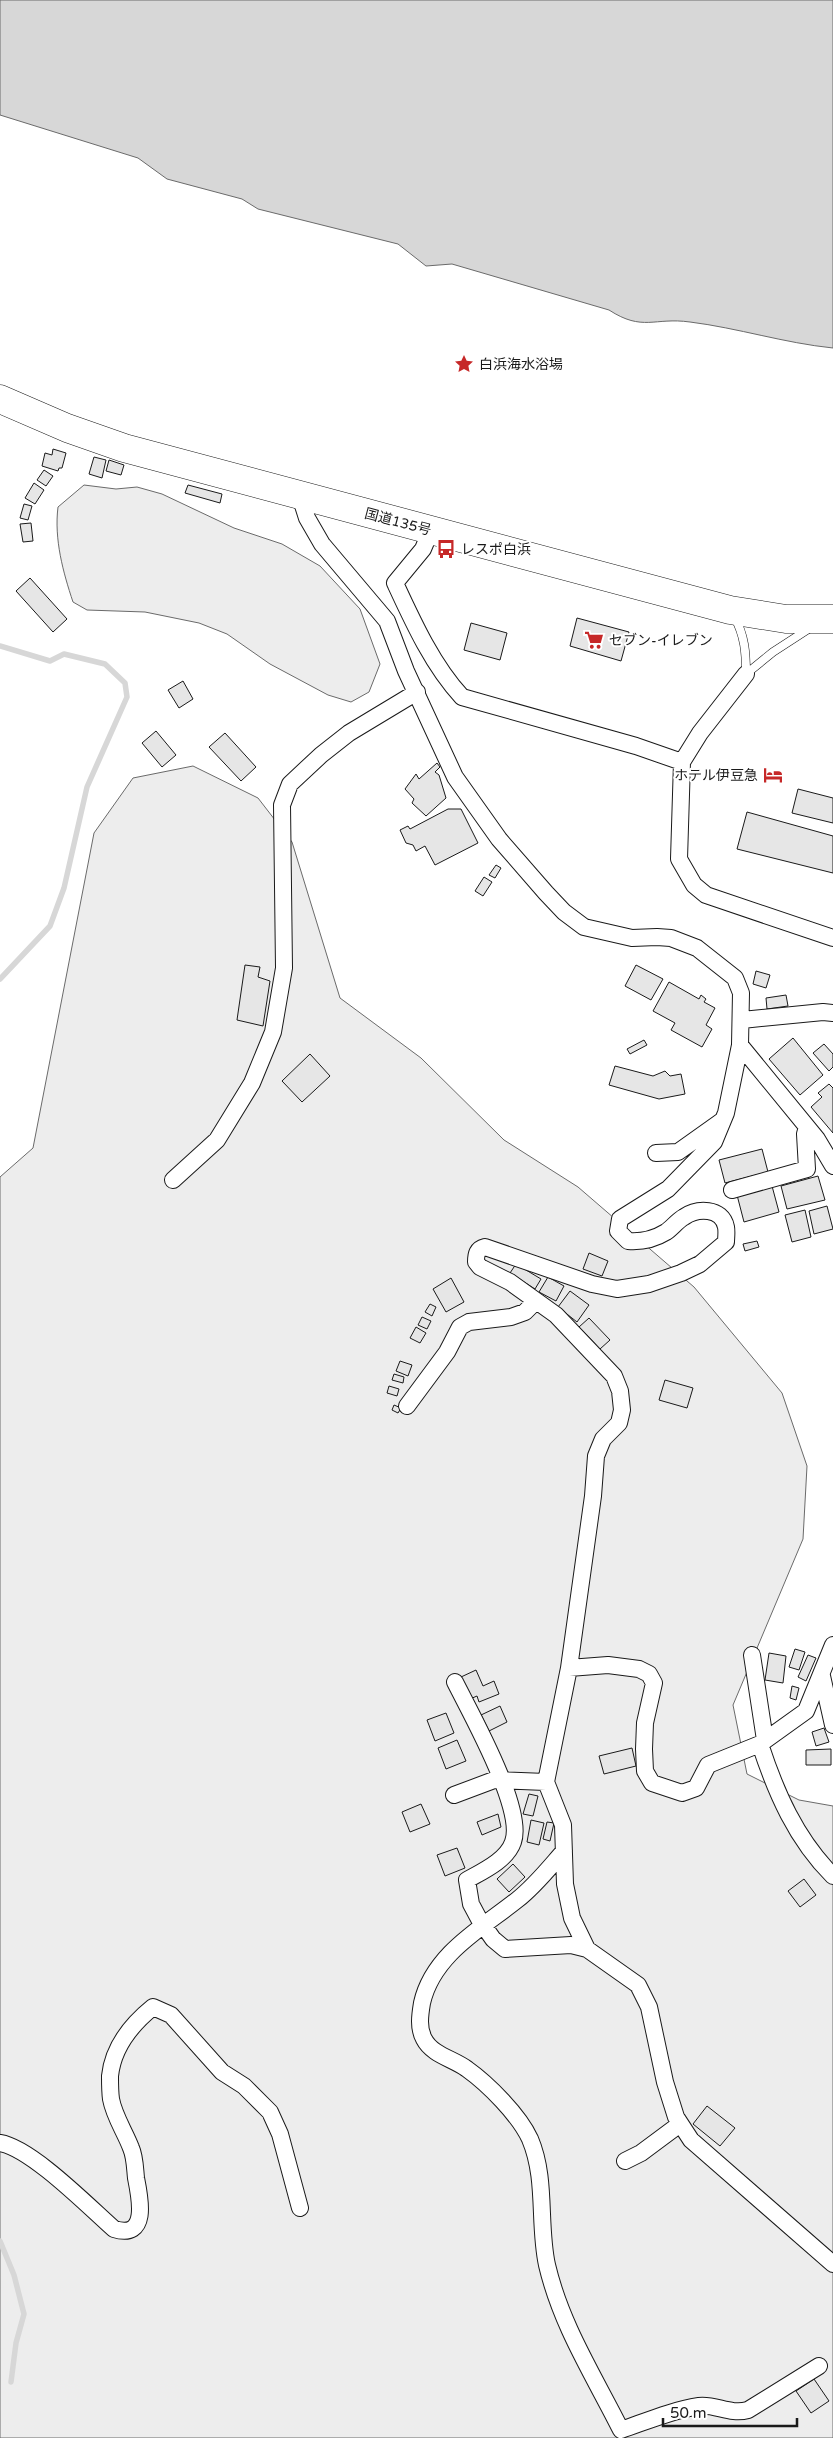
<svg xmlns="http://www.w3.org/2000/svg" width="833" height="2438" font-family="'Varela Round','Noto Sans JP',sans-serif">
<rect width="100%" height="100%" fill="#fff"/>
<path fill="#ededed" stroke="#6a6a6a" d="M84 485 116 489 137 487 162 494 234 528 282 544 320 566 360 609 380 664 369 692 351 702 328 695 270 664 227 634 199 623 145 612 87 610 73 602C63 572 54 539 58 507Z
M193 766 258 798 292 842 340 998 421 1058 504 1140 578 1187 694 1287 782 1393 807 1466 803 1539 733 1705 747 1774 799 1800 833 1806V2438H0V1177L33 1148 94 833 133 778Z"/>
<path fill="#d7d7d7" stroke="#6a6a6a" d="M0 0H833V348C784 343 738 328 690 322 654 317 643 332 609 310L452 264 426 266 398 244 258 209 242 199 167 179 138 158 0 115Z"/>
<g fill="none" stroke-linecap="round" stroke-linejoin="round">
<path stroke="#d7d7d7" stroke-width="5.5" d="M0 646 50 661 64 654 105 664 125 683 127 697 87 787 64 888 50 926 0 979
M0 2241 14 2275 24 2314 16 2343 11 2382"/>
</g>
<path fill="#e6e6e6" stroke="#1a1a1a" d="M53 449 66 453 62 468H59L58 471 42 466 45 453 52 455Z
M94 457 106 460 102 478 89 474Z
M109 460 124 465 121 475 106 471Z
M44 470 53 476 46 486 37 480Z
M34 483 44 490 35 504 25 498Z
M188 485 222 494 220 503 185 493Z
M24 504 32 506 28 520 20 518Z
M31 523 33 541 23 542 20 524Z
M30 578 67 619 53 632 16 591Z
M577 618 629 632 621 661 570 646Z
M471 623 507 633 500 660 464 650Z
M183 681 193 699 179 708 168 690Z
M156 731 176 755 162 767 142 743Z
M225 733 256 767 241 781 209 747Z
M437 763 440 767 435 772 439 775 446 798 426 816 412 803 414 799 405 789 416 774 419 779Z
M798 789 833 798V823L792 813Z
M448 809H461L478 843 435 865 425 846 416 851 413 845 406 843 400 830 408 826 410 829Z
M747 812 833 836V873L737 849Z
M496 865 501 868 495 878 489 875Z
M484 877 492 882 483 896 475 891Z
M245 965 260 967 258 977 270 981 263 1026 237 1020Z
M636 965 663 979 651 1000 625 986Z
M756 971 770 975 766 988 753 984Z
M669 982 699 999 701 995 706 999 704 1002 715 1008 706 1025 712 1029 702 1047 671 1030 675 1023 653 1011Z
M786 995 788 1006 767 1009 766 998Z
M793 1038 823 1075 800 1095 769 1059Z
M644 1040 647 1045 630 1054 627 1049Z
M824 1044 833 1054V1067L829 1071 813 1053Z
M310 1054 330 1076 302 1102 282 1081Z
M615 1066 653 1076 665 1071 670 1076 681 1074 685 1094 659 1099 609 1085Z
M829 1084 833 1088V1133L811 1107 822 1097 818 1093Z
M762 1149 768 1172 725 1183 719 1160Z
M818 1176 825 1200 787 1209 781 1186Z
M772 1186 779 1212 744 1222 737 1195Z
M827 1206 833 1229 814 1234 809 1211Z
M805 1210 811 1237 792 1242 785 1215Z
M757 1241 759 1247 745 1251 743 1244Z
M589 1253 608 1261 602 1276 583 1269Z
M516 1264 541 1279 535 1289 510 1273Z
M548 1277 564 1286 556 1301 539 1292Z
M451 1278 464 1302 446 1312 433 1289Z
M570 1291 589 1305 577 1322 558 1307Z
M430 1304 436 1307 432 1316 425 1312Z
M422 1317 431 1321 427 1329 418 1325Z
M589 1318 610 1340 600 1349 579 1327Z
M416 1327 426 1333 420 1343 410 1338Z
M400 1361 412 1365 408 1376 396 1371Z
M394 1374 404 1377 403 1383 392 1380Z
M665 1380 693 1388 687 1408 659 1400Z
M389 1386 399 1389 397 1396 387 1393Z
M394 1405 401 1408 398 1413 392 1410Z
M795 1649 805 1652 799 1670 789 1667Z
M769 1653 786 1656 783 1683 765 1680Z
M808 1655 816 1658 806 1681 798 1677Z
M476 1670 483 1686 494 1681 499 1694 479 1702 477 1696 470 1699 461 1677Z
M792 1686 799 1688 796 1700 790 1698Z
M500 1706 507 1722 489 1731 481 1715Z
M446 1713 454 1733 435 1741 427 1720Z
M824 1728 829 1742 816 1746 812 1732Z
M457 1740 466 1761 446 1769 438 1748Z
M632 1748 636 1766 604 1774 599 1756Z
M831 1749V1765H806V1750Z
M529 1794 538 1796 533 1816 523 1814Z
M421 1804 430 1824 410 1832 402 1812Z
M498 1814 501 1827 482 1835 477 1822Z
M531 1820 544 1823 539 1845 527 1842Z
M547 1822 554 1823 550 1841 543 1839Z
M457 1848 465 1868 445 1876 437 1855Z
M513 1864 525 1877 509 1892 497 1879Z
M804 1879 816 1895 800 1907 788 1891Z
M707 2106 735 2128 720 2146 693 2124Z
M814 2379 829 2401 811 2413 796 2391Z"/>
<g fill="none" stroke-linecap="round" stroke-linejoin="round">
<g stroke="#1a1a1a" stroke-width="9">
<path id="lane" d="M734 616C745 636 746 653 746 674
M746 674 773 652 810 628"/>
</g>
<g stroke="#1a1a1a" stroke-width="18">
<path id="street" d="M300 496 307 518 322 544 387 621 406 671 455 777 499 839 546 893 564 912 584 927 632 938 657 937 671 938 697 948 735 978 741 993 740 1045 726 1113 714 1142 668 1189 620 1219 618 1231 628 1241C642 1242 653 1240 666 1232 672 1228 677 1221 684 1217 697 1208 722 1207 726 1227 727 1232 726 1238 726 1242L700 1264 681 1273 649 1284 617 1289 592 1284 485 1247C477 1249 476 1254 476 1262L480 1267 510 1282 556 1315 614 1376 620 1391 622 1410 619 1423 603 1439 596 1456 593 1496 569 1668 546 1782 563 1825 565 1884 572 1918 587 1949 638 1985 649 2007 665 2082 676 2117 691 2140 833 2264
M431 530 423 549 395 583C413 622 433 666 462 697L636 746 682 762
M746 674 700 733 682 762 679 859 694 885 706 895 833 938
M742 1020 823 1012 833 1013
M740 1045 817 1139 833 1166
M656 1153 678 1152 723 1120
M173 1180 217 1140 252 1083 273 1032 284 968 282 805 290 784 321 755 349 733 417 692
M732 1190 807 1169 805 1134 807 1127
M407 1406 447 1352 460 1327 469 1322 511 1317 525 1312 536 1301
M752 1655 765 1740
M569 1668 608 1665 639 1669 649 1674 654 1683 645 1723 644 1749 645 1771 652 1783 682 1793 696 1788 708 1765 760 1744 806 1711 833 1645
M822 1676 833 1725
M455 1682C471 1714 525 1810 513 1842 507 1860 483 1871 467 1880L471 1904 479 1919 493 1939 505 1949 571 1945 587 1949
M760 1744C776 1793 796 1839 833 1876
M454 1795 494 1780 546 1782
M564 1851C549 1868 535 1886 517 1900 482 1928 433 1954 422 2003 420 2015 418 2028 424 2039 432 2055 454 2059 467 2069 488 2084 519 2115 530 2139 547 2179 538 2224 547 2265 561 2325 594 2376 621 2430 647 2421 673 2410 699 2406 716 2404 730 2415 748 2410L819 2366
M0 2143C31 2148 88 2206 114 2229 149 2240 140 2198 136 2178 135 2169 135 2157 131 2148 125 2132 114 2116 111 2099 110 2092 110 2083 110 2076 113 2047 132 2024 153 2007L171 2015 222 2072 244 2086 270 2112 280 2134 300 2208
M625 2161 641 2153 680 2124"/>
</g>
<g stroke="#1a1a1a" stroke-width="29">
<path id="highway" d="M0 399 67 428 124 448 730 610 786 619H833"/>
</g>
<use href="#lane" stroke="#fff" stroke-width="8"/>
<use href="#street" stroke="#fff" stroke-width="16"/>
<use href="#highway" stroke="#fff" stroke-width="28"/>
</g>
<defs>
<g id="sight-bare" transform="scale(1.5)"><path d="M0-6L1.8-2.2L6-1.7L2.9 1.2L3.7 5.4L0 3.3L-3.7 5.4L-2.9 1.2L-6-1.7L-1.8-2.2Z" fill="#c62828" stroke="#fff" stroke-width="2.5" paint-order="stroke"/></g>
<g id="bus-bare" transform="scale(1.5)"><path d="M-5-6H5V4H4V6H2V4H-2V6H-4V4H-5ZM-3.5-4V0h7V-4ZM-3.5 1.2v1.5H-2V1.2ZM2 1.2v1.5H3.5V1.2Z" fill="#c62828" stroke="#fff" stroke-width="2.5" paint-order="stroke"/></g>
<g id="supermarket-bare" transform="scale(1.5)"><path d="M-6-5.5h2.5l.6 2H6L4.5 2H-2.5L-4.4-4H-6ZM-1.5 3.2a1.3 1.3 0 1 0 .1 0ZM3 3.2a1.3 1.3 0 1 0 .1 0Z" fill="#c62828" stroke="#fff" stroke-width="2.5" paint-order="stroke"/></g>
<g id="hotel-bare" transform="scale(1.5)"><path d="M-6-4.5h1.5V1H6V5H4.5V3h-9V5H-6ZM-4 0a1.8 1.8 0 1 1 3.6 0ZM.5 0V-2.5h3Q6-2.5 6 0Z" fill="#c62828" stroke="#fff" stroke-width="2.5" paint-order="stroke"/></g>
</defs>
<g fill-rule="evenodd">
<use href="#sight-bare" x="464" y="364"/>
<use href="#bus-bare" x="446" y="549"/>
<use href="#supermarket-bare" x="594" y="640"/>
<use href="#hotel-bare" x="773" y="775"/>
</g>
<g text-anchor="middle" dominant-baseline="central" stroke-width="4" stroke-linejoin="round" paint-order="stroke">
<g font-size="14" fill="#1a1a1a" stroke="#fff" text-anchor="start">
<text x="479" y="364">白浜海水浴場</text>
<text x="461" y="549">レスポ白浜</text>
<text x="609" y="640">セブン-イレブン</text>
<text x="758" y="775" text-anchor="end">ホテル伊豆急</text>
</g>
<g font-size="14" fill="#1a1a1a" stroke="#fff">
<text transform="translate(398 522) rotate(15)">国道135号</text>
</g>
</g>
<path d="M663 2418v8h134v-8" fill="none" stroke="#1a1a1a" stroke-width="2.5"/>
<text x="670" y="2418" font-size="15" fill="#1a1a1a" stroke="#ffffff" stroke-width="4" paint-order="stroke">50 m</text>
</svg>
